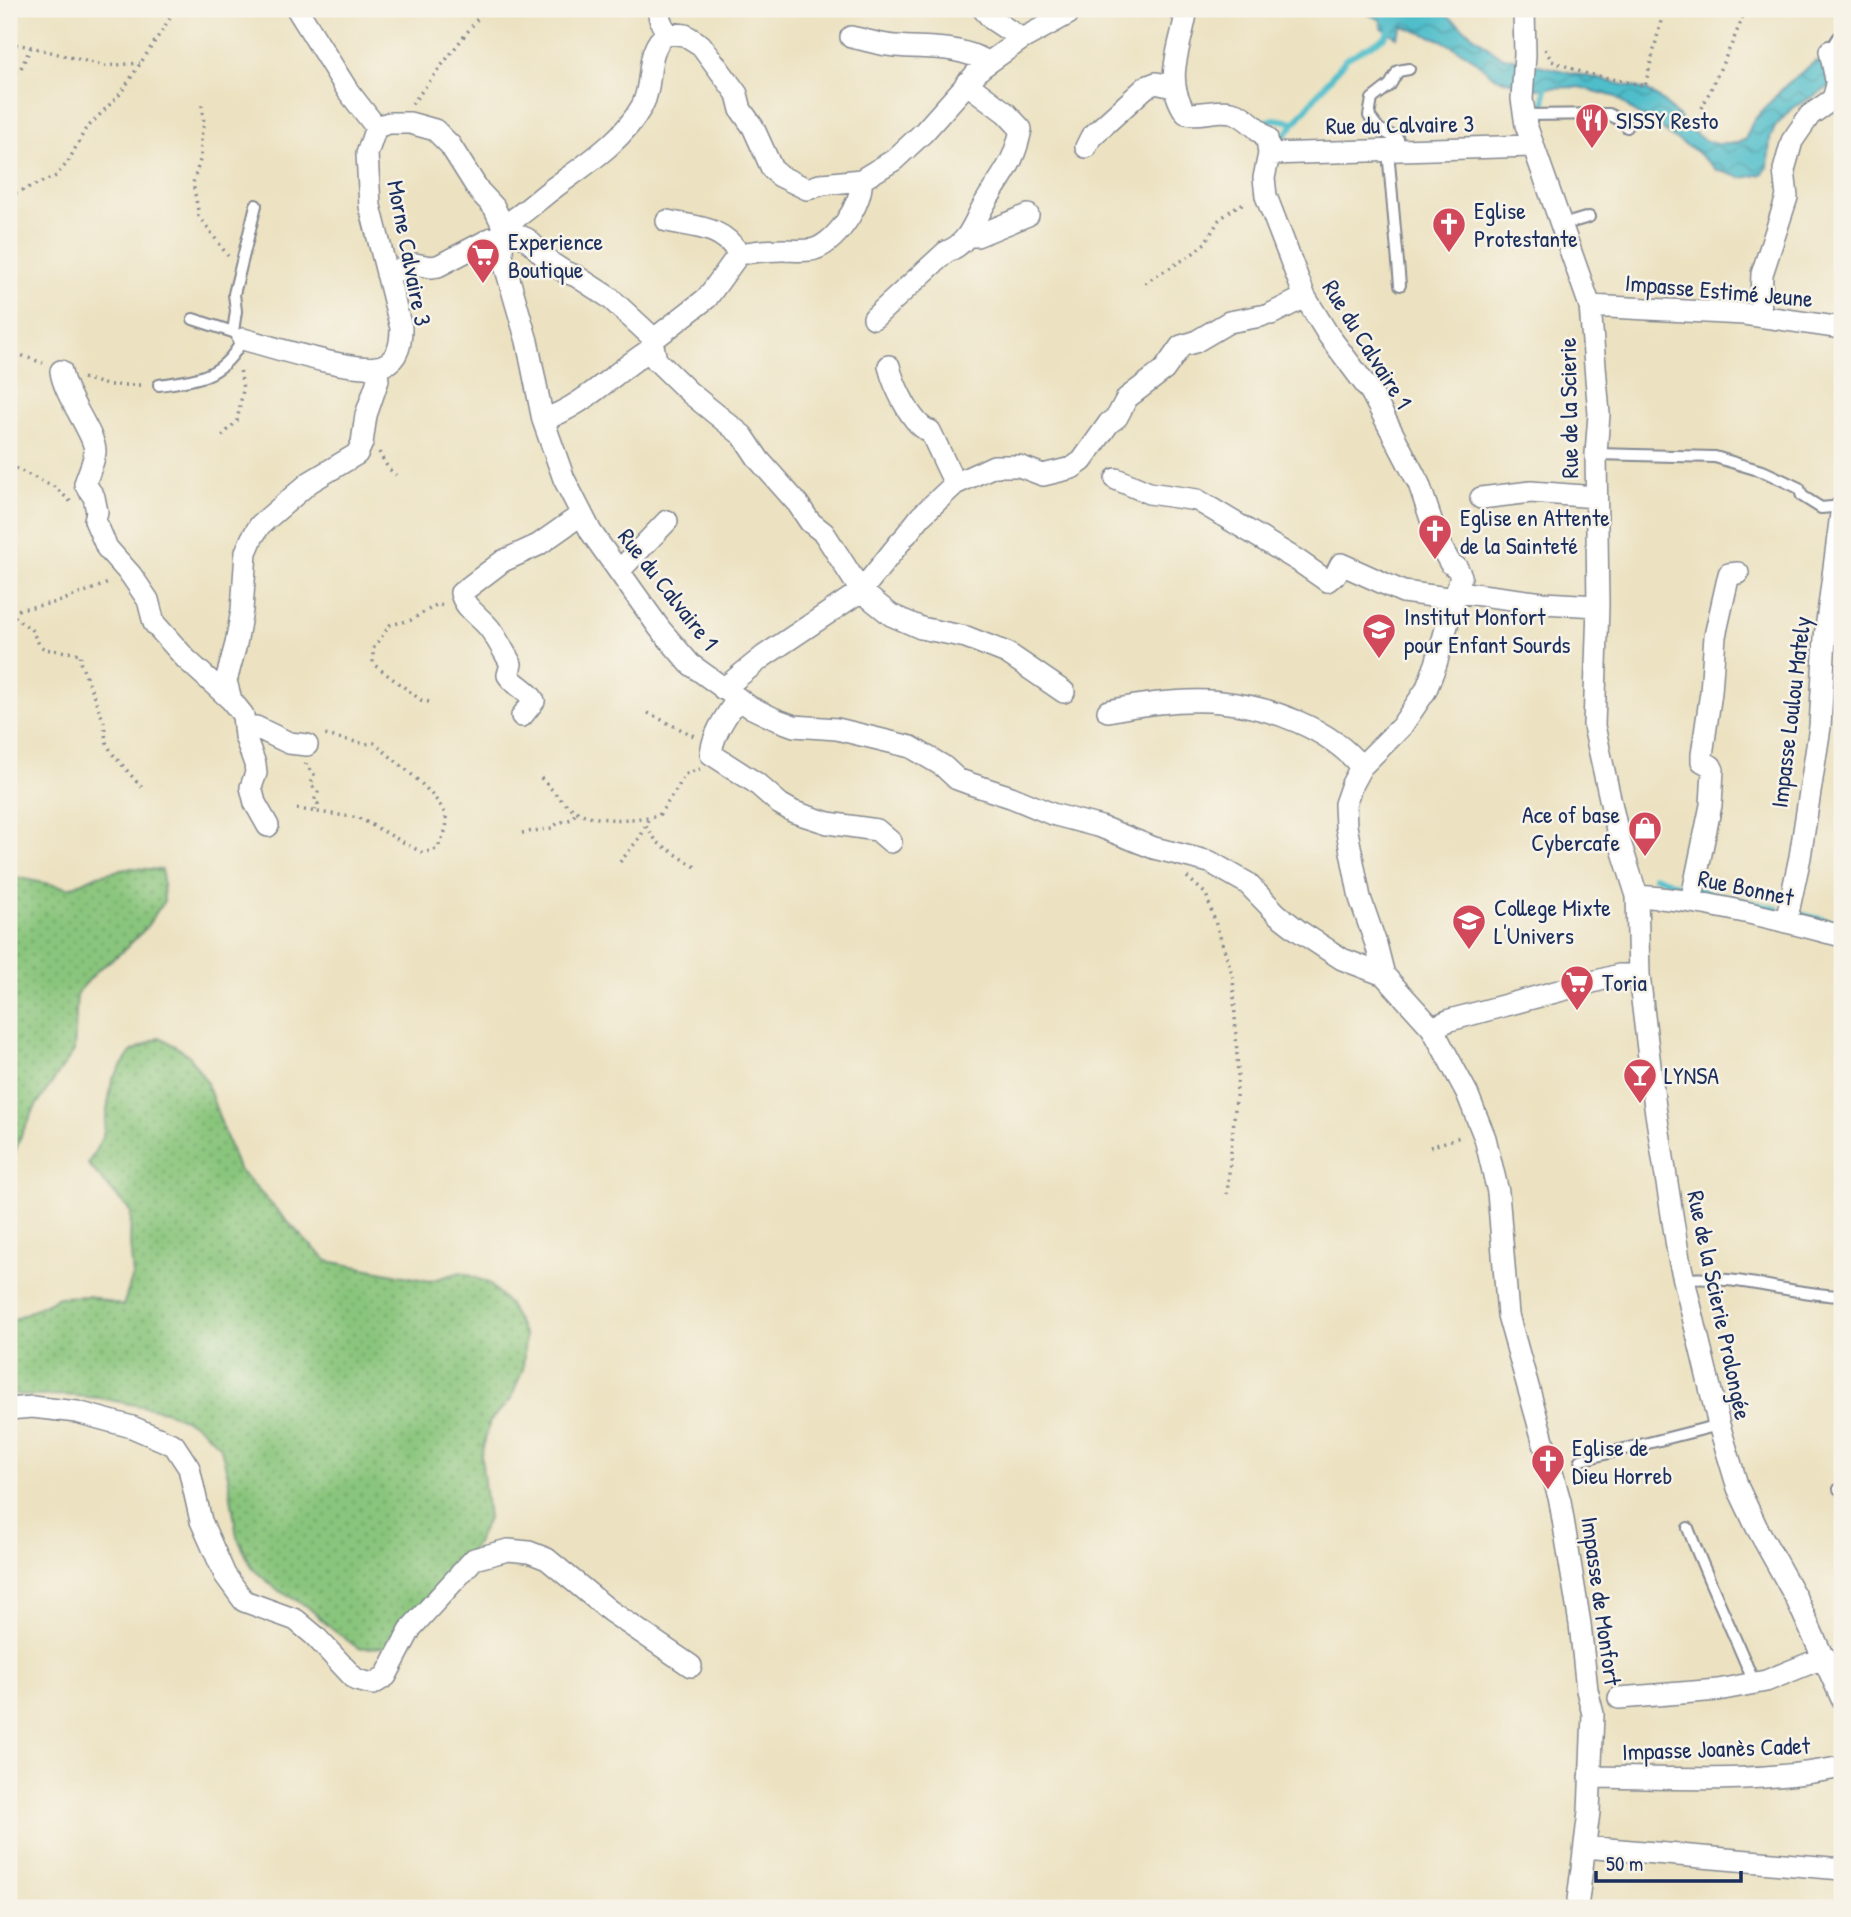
<svg xmlns="http://www.w3.org/2000/svg" width="1851" height="1917" font-family="'Patrick Hand',sans-serif">
<defs>
<pattern id="grass-dots" width="8" height="8" patternUnits="userSpaceOnUse" patternTransform="scale(1.75)"><rect width="8" height="8" fill="#89c57b"/><path d="M2 2h.1M6 6h.1" fill="none" stroke="#6fa068" stroke-width="1.8" stroke-linecap="round"/></pattern>
<pattern id="water-waves" width="16" height="10" patternUnits="userSpaceOnUse" patternTransform="scale(1.75)"><rect width="16" height="10" fill="#50beca"/><path d="M0 5q4-4 8 0t8 0" fill="none" stroke="#429ba7"/></pattern>
</defs>
<rect width="100%" height="100%" fill="#f7f3e8"/>
<filter id="ink" filterUnits="userSpaceOnUse"><feTurbulence type="fractalNoise" baseFrequency=".0143" numOctaves="2"/><feDisplacementMap in="SourceGraphic" scale="14" xChannelSelector="R" yChannelSelector="G"/><feConvolveMatrix kernelMatrix="1 2 1 2 8 2 1 2 1" color-interpolation-filters="sRGB"/></filter>
<filter id="wash" filterUnits="userSpaceOnUse"><feTurbulence type="fractalNoise" baseFrequency=".00686" numOctaves="4" result="noise"/><feDisplacementMap in="SourceGraphic" scale="28" xChannelSelector="R" yChannelSelector="G"/><feGaussianBlur stdDeviation="1.57" result="paint"/><feColorMatrix in="noise" values="0 0 0 0 0 0 0 0 0 0 0 0 0 0 0 0 0 1.4 0 .05"/><feComposite in="paint" operator="in"/></filter>
<g filter="url(#wash)">
<rect width="100%" height="100%" fill="#ece2c1"/>
<path fill="url(#grass-dots)" stroke="#527a6c" stroke-width="2" d="M131 868 162 870 164 901 145 929 122 952 98 970 77 993 74 1051 36 1106 22 1133 9 1168V876L69 888 98 875Z
M160 1037 188 1054 206 1081 238 1169 306 1241 328 1261 430 1281 461 1272 489 1283 509 1305 525 1336 523 1369 511 1399 490 1421 481 1455 488 1519 474 1547 452 1570 390 1647 358 1648 332 1629 307 1606 279 1591 253 1569 237 1537 228 1476 220 1445 195 1424 165 1411 100 1398 63 1395 32 1396 9 1393V1322L59 1297 89 1296 123 1306 133 1275 130 1243 131 1212 88 1164 103 1136 112 1080 131 1052Z"/>
<path fill="url(#water-waves)" stroke="#367694" stroke-width="2" d="M1357 9H1439L1500 56 1646 90C1686 111 1693 159 1745 140L1753 121 1786 85 1816 61H1826L1831 86 1791 109 1775 127 1770 138 1768 167 1762 174 1743 178 1717 170 1693 149 1670 136 1651 120 1637 114 1616 97 1579 87 1537 88 1510 82 1493 76 1468 55 1441 40 1403 26 1397 37 1381 27V20Z"/>
<g fill="none" stroke-linecap="round" stroke-linejoin="round">
<path stroke="#50beca" stroke-width="6" d="M1544 110 1545 90 1549 81
M1264 122 1274 119 1294 122
M1281 140 1346 59 1385 37 1392 26
M1654 876 1678 885 1777 909
M1798 914 1842 924"/>
</g>
</g>
<g filter="url(#ink)">
<g fill="none" stroke-linecap="round" stroke-linejoin="round">
<g stroke="#848890" stroke-width="14">
<path id="lane" d="M1524 115 1609 114 1626 124 1627 127
M1388 151 1400 285
M1401 151 1398 139 1379 129 1369 116 1372 99 1390 85 1398 71 1409 69
M1562 225 1589 217
M233 332 236 311 234 294 256 205
M159 385C199 379 222 378 243 339L233 332 193 319
M1596 454 1715 457 1765 472 1799 488 1802 496 1821 508 1842 506
M1684 1279C1738 1275 1789 1294 1842 1296
M1581 1460 1719 1425
M1839 1489 1842 1490
M1688 1528C1708 1581 1733 1631 1754 1683"/>
</g>
<g stroke="#848890" stroke-width="24">
<path id="street" d="M297 9 348 91 376 127
M658 9C659 18 661 26 668 33
M983 9 993 20 1022 39
M1177 9 1186 14C1180 49 1163 81 1186 113 1201 116 1216 109 1231 112 1244 114 1257 129 1267 138L1269 154 1264 178 1266 196 1305 297 1329 336 1371 392 1419 484 1439 543 1450 563 1457 568 1461 576 1436 664 1426 690 1401 727 1361 767 1352 784 1345 804 1346 826 1360 898 1376 944 1384 975 1432 1028 1467 1093 1485 1138 1498 1192 1508 1315 1560 1501 1580 1624 1587 1690 1593 1714 1589 1812 1577 1908
M1524 9 1525 55 1522 99 1526 125 1590 306 1599 414 1596 454 1598 606 1594 726 1619 839 1637 896 1639 975 1655 1107 1679 1259 1719 1425 1738 1488 1756 1526 1796 1598 1842 1699
M851 37C866 40 881 45 895 46 930 49 956 45 988 62
M376 127 389 123H410L435 130 450 145 479 191 494 207 503 226 502 255 527 341 543 420 564 479 591 532 660 629 690 664 750 707 775 719 794 726 837 729 911 747 943 766 957 779 968 783 1011 797 1052 814 1101 827 1154 848 1210 862 1247 883 1277 914 1299 931 1342 959 1384 975
M1086 147 1091 137 1146 87 1156 83 1173 87
M1269 154 1532 146
M667 221C695 227 722 226 739 254
M503 226C524 214 536 201 555 187 586 164 622 142 642 106 655 82 643 50 668 33L685 35 701 45 737 94 741 110 753 127 772 169 780 176 807 189 823 184 861 180 894 160 924 132 981 68 1022 39 1068 14 1071 9
M970 236H977L1028 215
M387 274 415 264 431 267 438 266 492 238 502 235 520 236 527 239 551 263 565 272 576 276 610 298 651 336 656 360 690 393 743 436 759 460 798 504 810 522 824 533 861 591 901 541
M1590 306 1744 314 1842 328
M1271 314 1305 297
M1760 316 1762 274 1787 197 1784 170 1792 141 1810 115 1833 99 1837 85 1830 51 1837 49 1842 41
M874 318 946 252C970 243 973 223 985 203 1002 174 1014 165 1021 129L1006 113 966 83
M651 336H658L707 298 739 254C753 252 768 250 782 250 791 250 801 251 810 250 833 248 864 203 861 180
M243 339C269 346 361 376 384 365 399 358 401 343 401 328L370 206 367 154 376 127
M889 366C893 383 912 427 930 431L932 435 955 484
M61 371C64 396 96 435 95 452 94 462 88 474 85 484L94 497 97 512 95 520 107 548 131 575 148 600 154 623 186 659 231 700 243 715 245 736 255 764 256 773 251 787 255 803 268 826
M543 420C586 405 615 371 653 348
M1116 479 1149 493 1197 500 1297 560 1327 581 1336 574 1341 564 1403 592 1455 599
M1481 498 1531 492 1596 497
M906 535 921 516 955 484 994 466H1019L1043 475 1072 468 1082 461 1109 423 1117 417 1127 398 1164 370 1181 346 1195 342 1229 322 1261 316
M620 570 667 521
M1458 592 1543 603 1598 606
M723 689 764 656 861 591 891 615 921 628 966 637 1007 653 1064 692
M738 698C727 715 713 733 711 754L756 783 780 804 794 812 828 823 877 830 891 842
M231 700 226 681 236 644 242 610 246 552 252 538 260 525 310 482 357 454 362 443 366 415 378 380 376 367
M1108 711C1144 704 1184 698 1221 702 1270 707 1330 728 1361 767
M522 716 534 701C528 689 516 687 508 675L511 664C504 652 498 640 490 629 480 616 465 609 461 593L503 561 538 545 582 514
M244 728 256 727 289 743 307 745
M1637 896C1707 900 1775 919 1842 936
M1691 902 1711 805 1713 770 1711 766 1702 761V755L1711 692 1715 636 1729 574 1738 573
M1786 922 1800 857 1820 727 1825 637 1842 506
M1432 1028 1450 1020 1619 975H1639
M9 1409 32 1407 77 1412 132 1427 174 1445 189 1468 201 1521 225 1575 244 1601 296 1620 315 1636 356 1680 373 1684 386 1676 411 1628 474 1559 508 1550 529 1552 547 1559 610 1611 691 1666
M1619 1698 1718 1690 1766 1681 1825 1657
M1590 1777C1675 1778 1759 1784 1842 1767
M1585 1847 1842 1869"/>
</g>
<path stroke="#848890" stroke-width="3.5" stroke-dasharray="2 5" stroke-linecap="butt" d="M9 43 31 47 105 66 140 63
M1545 49 1552 61 1584 73 1645 86 1664 9
M9 75 21 68 31 47
M412 104 485 9
M202 105 204 124 201 136V157L193 183 199 216 228 256
M1702 108 1733 41 1746 9
M9 196 56 176 68 162 85 130 121 93 176 9
M1145 283 1191 255 1205 243 1219 220 1237 206 1247 202
M9 351 43 363
M83 378 107 385H144
M222 436 237 421 243 390 240 368
M379 452 388 468 396 475
M9 465 56 488 72 503
M10 611 19 621 31 629 40 646 45 649 81 654 80 662 104 722 106 742 112 753 142 788
M11 611 58 602 111 582
M429 702 421 700 373 664V649L390 625 411 620 438 604 446 607
M648 713 694 736
M306 763V766L314 774 311 785 318 792 314 801 318 804 315 810
M541 778C553 790 566 808 582 814 604 822 637 820 659 815L677 789 685 774 700 769
M297 809 359 818 423 853 437 849C441 840 449 828 446 818 442 796 393 759 374 743L365 744 325 735
M646 826 657 842 697 868
M522 833 552 828 558 823 572 819 577 811
M620 862 641 836 649 817
M1187 877 1206 894 1233 976 1238 1076 1227 1194
M1430 1147 1463 1136"/>
<use href="#lane" stroke="#fff" stroke-width="10"/>
<use href="#street" stroke="#fff" stroke-width="21"/>
</g>
</g>
<defs>
<g id="restaurant-pin" transform="scale(1.75)"><path d="M0 17L-7.5 6A9.5 9.5 0 1 1 7.5 6Z" fill="#d1495b" stroke="#f7f3e8"/><path d="M-5-6h1v4h1v-4h1v4h1v-4h1v5L-1.5 .5V6h-2V.5L-5-1ZM5-6V6H3V1.5H1.5Q1.5-4 5-6Z" fill="#fff"/></g>
<g id="church-pin" transform="scale(1.75)"><path d="M0 17L-7.5 6A9.5 9.5 0 1 1 7.5 6Z" fill="#d1495b" stroke="#f7f3e8"/><path d="M-1.2-6h2.4v3.5h3.3v2.4h-3.3V6h-2.4V-.1h-3.3v-2.4h3.3Z" fill="#fff"/></g>
<g id="supermarket-pin" transform="scale(1.75)"><path d="M0 17L-7.5 6A9.5 9.5 0 1 1 7.5 6Z" fill="#d1495b" stroke="#f7f3e8"/><path d="M-6-5.5h2.5l.6 2H6L4.5 2H-2.5L-4.4-4H-6ZM-1.5 3.2a1.3 1.3 0 1 0 .1 0ZM3 3.2a1.3 1.3 0 1 0 .1 0Z" fill="#fff"/></g>
<g id="school-pin" transform="scale(1.75)"><path d="M0 17L-7.5 6A9.5 9.5 0 1 1 7.5 6Z" fill="#d1495b" stroke="#f7f3e8"/><path d="M0-5L7-2L0 1L-7-2ZM-4 1L0 2.5L4 1V4Q0 6-4 4Z" fill="#fff"/></g>
<g id="shop-pin" transform="scale(1.75)"><path d="M0 17L-7.5 6A9.5 9.5 0 1 1 7.5 6Z" fill="#d1495b" stroke="#f7f3e8"/><path d="M-5-2.5h2.3a2.7 3.5 0 0 1 5.4 0H5L5.5 6h-11ZM-1.5-2.5h3a1.5 2.3 0 0 0-3 0Z" fill="#fff"/></g>
<g id="bar-pin" transform="scale(1.75)"><path d="M0 17L-7.5 6A9.5 9.5 0 1 1 7.5 6Z" fill="#d1495b" stroke="#f7f3e8"/><path d="M-6-5H6L.8 .8V4.5H3.5V6h-7V4.5H-.8V.8Z" fill="#fff"/></g>
</defs>
<g fill-rule="evenodd">
<use href="#restaurant-pin" x="1592" y="120"/>
<use href="#church-pin" x="1449" y="224"/>
<use href="#supermarket-pin" x="483" y="255"/>
<use href="#church-pin" x="1435" y="531"/>
<use href="#school-pin" x="1379" y="630"/>
<use href="#shop-pin" x="1645" y="828"/>
<use href="#school-pin" x="1469" y="921"/>
<use href="#supermarket-pin" x="1577" y="982"/>
<use href="#bar-pin" x="1640" y="1075"/>
<use href="#church-pin" x="1548" y="1461"/>
</g>
<g text-anchor="middle" dominant-baseline="central" stroke-width="5" stroke-linejoin="round" paint-order="stroke">
<g font-size="24" fill="#1b2f5e" stroke="#f7f3e8" text-anchor="start">
<text x="1616" y="120">SISSY Resto</text>
<text x="1474" y="210">Eglise<tspan x="1474" dy="28">Protestante</tspan></text>
<text x="508" y="241">Experience<tspan x="508" dy="28">Boutique</tspan></text>
<text x="1460" y="517">Eglise en Attente<tspan x="1460" dy="28">de la Sainteté</tspan></text>
<text x="1404" y="616">Institut Monfort<tspan x="1404" dy="28">pour Enfant Sourds</tspan></text>
<text x="1620" y="814" text-anchor="end">Ace of base<tspan x="1620" dy="28">Cybercafe</tspan></text>
<text x="1494" y="907">College Mixte<tspan x="1494" dy="28">L'Univers</tspan></text>
<text x="1602" y="982">Toria</text>
<text x="1664" y="1075">LYNSA</text>
<text x="1572" y="1447">Eglise de<tspan x="1572" dy="28">Dieu Horreb</tspan></text>
</g>
<g font-size="24" fill="#1b2f5e" stroke="#f7f3e8">
<text transform="translate(1400 124) rotate(-1)">Rue du Calvaire 3</text>
<text transform="translate(410 253) rotate(79)">Morne Calvaire 3</text>
<text transform="translate(1719 290) rotate(5)">Impasse Estimé Jeune</text>
<text transform="translate(1368 344) rotate(58)">Rue du Calvaire 1</text>
<text transform="translate(1568 408) rotate(-91)">Rue de la Scierie</text>
<text transform="translate(669 589) rotate(52)">Rue du Calvaire 1</text>
<text transform="translate(1790 712) rotate(-83)">Impasse Loulou Mately</text>
<text transform="translate(1746 887) rotate(12)">Rue Bonnet</text>
<text transform="translate(1720 1305) rotate(78)">Rue de la Scierie Prolongée</text>
<text transform="translate(1602 1601) rotate(82)">Impasse de Monfort</text>
<text transform="translate(1716 1748) rotate(-2)">Impasse Joanès Cadet</text>
</g>
</g>
<rect width="1851" height="1917" fill="none" stroke="#f7f3e8" stroke-width="35"/>
<path d="M1596 1871v10h145v-10" fill="none" stroke="#1b2f5e" stroke-width="3.5"/>
<text x="1606" y="1871" font-size="21" fill="#1b2f5e" stroke="#f7f3e8" stroke-width="5" paint-order="stroke">50 m</text>
</svg>
